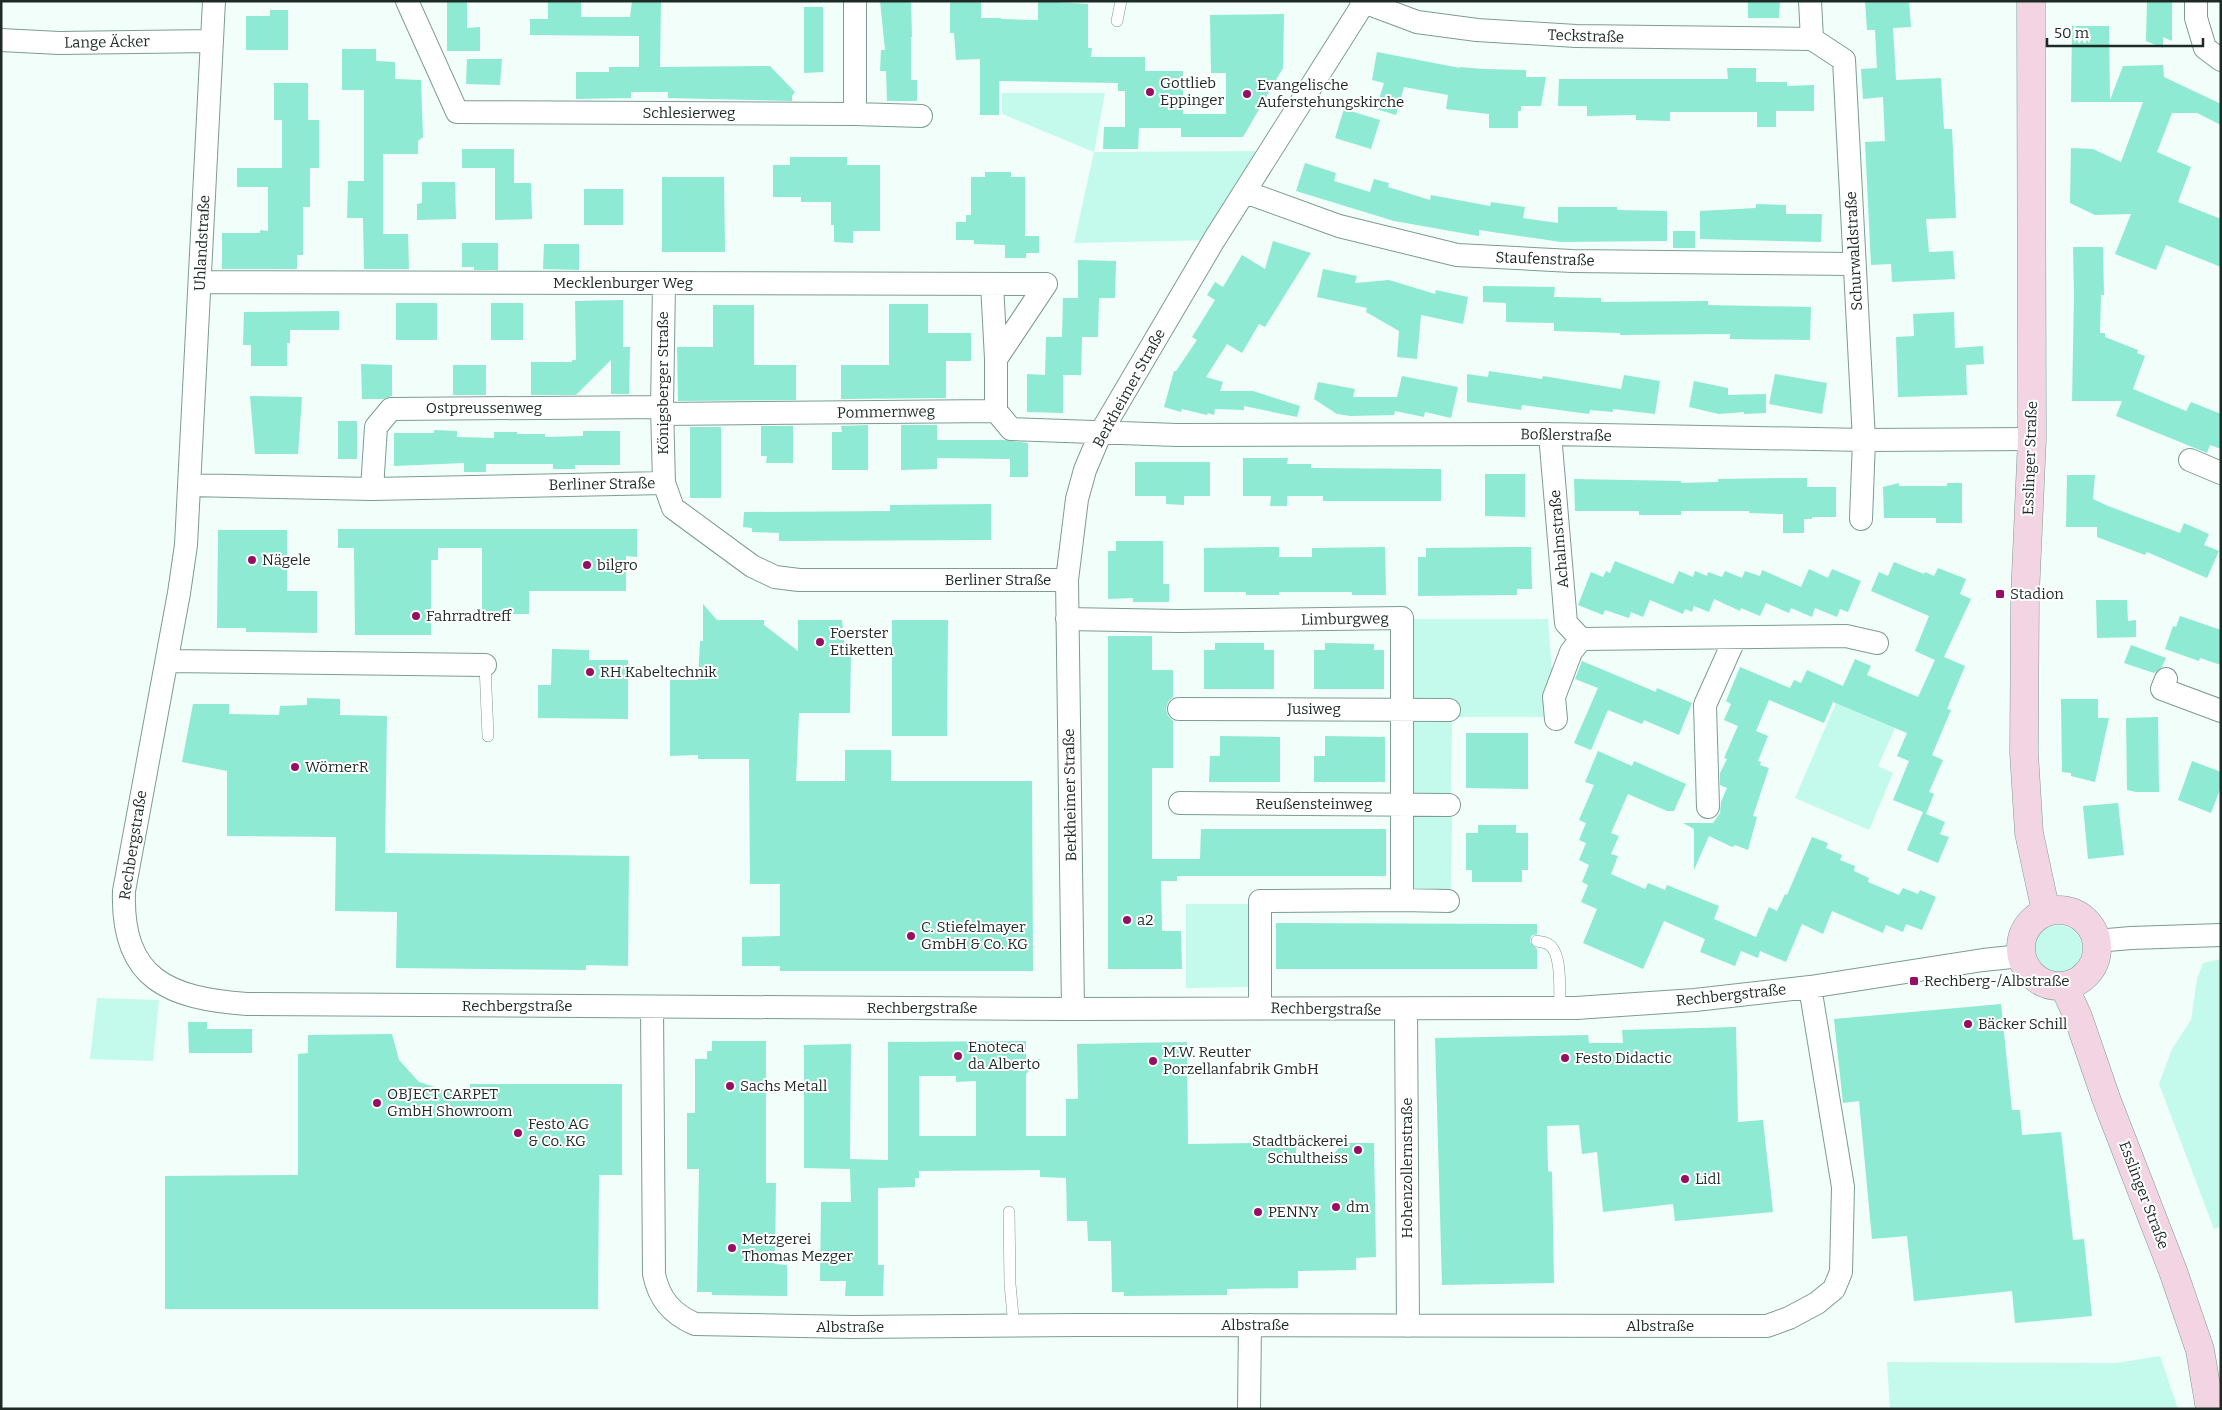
<svg xmlns="http://www.w3.org/2000/svg" width="2222" height="1410" font-family="Bitter,serif">
<rect width="100%" height="100%" fill="#f1fefa"/>
<path fill="#c4faeb" d="M1002 93H1105L1094 152 1270 151 1214 240 1074 243 1094 152 1002 114Z
M1413 619H1548L1553 685 1552 717H1452L1451 801 1413 796Z
M1836 703 1895 728 1878 766 1893 773 1869 830 1795 798Z
M1452 811 1451 895 1413 890V818L1416 813Z
M1186 904H1249V987L1186 988Z
M2034 949a24 24 0 1 1 48 0a24 24 0 1 1-48 0Z
M2221 959V1226L2214 1229 2159 1084 2172 1049 2191 1020 2197 979 2203 963Z
M97 998 159 1000 153 1061 90 1059Z
M2160 1356 2178 1409H1890L1887 1362 2116 1363Z"/>
<path fill="#8eead2" fill-rule="evenodd" d="M447 1H467V28L480 27V51H447Z
M548 1H581V17H630L632 1H661L660 67 770 66 795 92 792 96V101L668 98V92H631V98L576 99V72H609V67H639V36L530 35V19H548Z
M880 1H911L912 37H911V80H917V101H887L886 71H880L881 50H885Z
M950 1H981V18H1001V19L1038 20V1L1088 4V48H1092L1091 57H1145V71H1183V114H1226V73H1211L1210 15 1284 14 1283 68 1243 137H1181V128H1139L1138 149H1103L1104 127H1125V91H1118V83L999 81V115H980V59L956 60 954 33H950Z
M1748 1H1780L1779 18H1748Z
M1865 1H1909L1911 27 1893 28 1896 80 1941 78 1944 129H1952L1956 218 1926 219 1929 252 1953 251 1955 279 1892 282 1891 264 1871 265 1865 142 1885 141 1883 97 1863 99 1861 69 1877 68 1875 30H1867Z
M2147 1H2172V41L2163 37V48L2146 41Z
M804 7H823V72L804 73Z
M270 10H288V50H246V16H270Z
M2072 26H2109L2110 100 2123 66 2163 65 2164 77 2221 104V125L2197 113H2172L2157 152 2191 167 2178 202 2221 219V267L2166 245 2156 270 2115 254 2131 214 2095 215 2070 203 2071 148 2093 149 2121 162 2143 102H2071Z
M342 49H376V61L395 62V79L421 80 423 137 418 141V154H383V234H408L409 269H364L363 218H347L348 181H364V90H342Z
M1377 52 1460 68V67L1483 69 1526 70V77H1546L1541 106H1521V111H1518V128H1489V114L1446 109 1448 95 1404 87 1396 115 1376 109 1384 83 1372 80Z
M467 59H502L500 85 466 84Z
M1727 68H1756V82H1787V86L1814 85V111H1776V127H1757V112H1670V121L1636 120V115L1587 116V106H1558L1559 79H1728Z
M274 83H308V120H319V168H310V207H303V255H297V269H222V233H260V230L268 231V187H237V168H282V120H274Z
M1344 109 1380 120 1371 149 1335 138Z
M462 149H514V183H531L532 219 495 220V168H462Z
M790 157H847V165H880V231H853V243L834 242V225H831V202H801V197H773V165H790Z
M1305 163 1336 173 1334 181 1370 192 1374 179 1389 183 1388 187 1430 200 1431 195 1490 206 1491 202 1525 207 1523 218 1558 223V207H1617V210L1667 211V241L1561 242 1479 230V236L1394 221 1296 191Z
M985 172H1011V177H1025V236H1039V253H1026V258H1005V245L974 244V240H956V222H966V215H971V177H985Z
M662 177H724L725 252H662Z
M422 182H455L456 219 417 220V204L422 203Z
M584 189H623V225H584Z
M1756 204 1786 205V214H1822L1821 242 1700 239V211L1756 208Z
M1673 231H1695V248H1673Z
M1273 241 1311 253 1265 327 1259 324 1242 353 1227 344 1206 377 1223 382 1220 391H1253L1300 406 1297 417 1244 406V410L1215 409 1214 415 1208 413 1207 415 1182 409 1181 412 1164 407 1174 371H1176L1197 340 1192 337 1215 300 1207 295 1215 282 1223 287 1242 255 1265 269Z
M462 243H498V270H474V267H462Z
M544 244H579V270L543 269Z
M2073 247H2103L2104 295H2101L2100 333H2105V337L2138 350 2137 353 2145 356 2133 389 2186 411 2191 402 2221 414V449L2210 445 2207 453 2116 416 2122 401H2072L2074 295Z
M1078 260 1116 261 1115 298H1099L1098 337H1082L1081 375H1063V413L1027 412V374L1045 375 1046 337H1062L1063 298H1078Z
M1323 269 1357 276 1355 283 1389 280 1435 294 1436 290 1468 297 1463 324 1421 315 1417 359 1397 357 1399 331 1366 312 1367 308 1317 297Z
M1483 286 1555 287 1554 297 1601 298V302L1708 301V305L1811 307 1810 340 1730 339V334L1620 335V333L1554 331V323L1506 322V303L1483 302Z
M623 300V347H630L629 394H611V360L576 395H531V362H572V360H576L575 301Z
M396 303H437V340H396Z
M491 303H523V340H491Z
M889 304H928V333H971V361H946V398L841 399V365H889Z
M713 305H754V365H796V400L678 401 677 347H713Z
M339 311V330H290V343H287V366H251V345H243L244 312Z
M1954 312 1955 348 1983 346 1984 364 1966 365 1967 395 1898 397 1896 337 1914 336 1913 314Z
M361 364 392 365V396L383 399H362Z
M453 365H486V395H453Z
M1489 371 1542 379 1543 376 1621 389 1624 375 1660 381 1655 414 1613 409V412L1590 410 1589 414 1522 405 1521 410 1467 402V374L1488 377Z
M1775 374 1827 383 1822 414 1769 404Z
M1402 376 1458 387 1451 418 1425 412 1424 417 1395 411 1394 415 1350 416 1337 414 1314 399 1318 382 1355 389 1353 397H1397Z
M1694 381 1728 388V395L1766 394V413L1744 414V412L1719 414 1689 407Z
M250 396 302 397 298 454H255Z
M338 421H357V459H338Z
M868 425V470H832V432H842L841 426Z
M901 425H937V440H1004L1028 443V477H1010V459L937 458V469L901 470Z
M761 426H793V463H766L767 456H761Z
M690 427H721V498H690Z
M434 430 457 431V437L494 438V432H517V434H545V437L583 436V431H620V465H575V469H553V464H486V472H464V463L394 466V433H434Z
M1243 458H1288L1287 464H1311V468L1441 469V501H1323V496H1287V506H1270L1271 496H1243Z
M1135 462H1210V496H1184V505L1166 504V496H1135Z
M1485 474H1525V517L1485 516Z
M2067 475H2095L2093 499 2108 506 2180 533 2184 523 2209 534 2204 545 2219 551 2207 578 2147 552 2145 555 2097 537V527H2066Z
M1783 478H1807V487H1836V517H1812V519H1804V533H1783V514L1749 513V511H1681V515H1639V511H1575L1574 479 1681 481V483L1718 482V479Z
M1899 483V486H1947V483H1962V523H1936V518H1884L1883 487Z
M991 504V540L779 541V533L752 532V528L743 527 744 512 890 511V505Z
M338 529H637V557L626 556V591H529V614H482V548H438V560H431V635H355L354 548H338Z
M218 530H287V591H317V633L246 632V628H217Z
M1116 541H1163V584H1169V602H1133V598L1108 599V551H1116Z
M1279 547V557H1312V548L1385 547 1386 595H1352V592H1279V595H1246V592H1204V548Z
M1518 547H1531L1532 589H1517V595L1418 596V557H1426V548Z
M1615 561 1673 584 1679 571 1693 577 1695 571 1707 576 1708 572 1722 577 1725 571 1742 578 1745 571 1760 576 1762 570 1801 587 1809 569 1828 578 1832 569 1861 581 1848 612 1840 609 1837 617 1815 608 1812 617 1791 608 1789 613 1766 603 1760 616 1741 608 1740 611 1714 599 1709 612 1694 606 1692 612 1685 609 1683 614 1650 600 1643 617 1631 612 1629 618 1605 610 1603 615 1578 605 1591 572 1603 577 1606 571 1610 573Z
M1894 562 1924 574 1925 572 1934 576 1938 568 1966 579 1960 594 1971 599 1944 657 1965 666 1947 709 1951 710 1932 755 1943 760 1929 792 1934 794 1926 814 1945 822 1940 834 1949 837 1938 863 1907 850 1923 812 1893 800 1909 761 1897 756 1907 733 1833 702 1824 723 1769 700 1756 731 1768 736 1758 761 1761 762 1760 765 1769 768 1753 816 1757 817 1748 850 1735 845 1732 847 1709 836 1694 870V829L1683 823H1713L1720 813 1721 802 1727 788 1720 785V773L1727 759 1724 758 1738 726 1724 720 1731 704 1726 701 1740 667 1790 688 1794 680 1801 683 1807 670 1843 686 1855 659 1871 666 1867 675 1918 697 1935 660 1915 651 1929 616 1871 591 1879 572 1888 576Z
M2096 600H2127L2128 621 2136 620V637L2097 638Z
M703 604 717 620H764V625L798 651V620H842L845 651H851L850 713H799L796 781H845V750H891V781H1032L1033 971H780V966H742V937L780 936V884H750L749 759H698V755L670 756V680H698L700 641H703Z
M2180 616 2221 630V665L2200 658 2199 661 2165 649 2173 626 2176 627Z
M892 620H948L947 736H892Z
M1108 636H1152V670H1173V697L1168 702 1166 709 1168 716 1173 721V768H1152V859H1200L1201 829H1386V876H1177V881H1161L1162 931H1181L1182 969H1108Z
M1215 643H1264V650H1274V689H1204V650H1215Z
M1325 643 1374 644V650H1384V689H1314V650H1325Z
M2131 645 2166 658 2162 667 2154 673 2124 663Z
M552 649 589 650V660H628V719L538 718V685H551Z
M1582 661 1656 692 1657 688 1692 703 1679 735 1644 720 1642 724 1608 710 1591 750 1574 743 1598 688 1575 679Z
M307 698 340 699V715L387 716 385 853 629 856 628 966 586 965V970L396 968 397 912 335 911 336 837 227 836V771L182 762 193 704H229V714L279 715 280 706 307 705Z
M2061 699H2098V718H2109L2095 782 2071 776V773L2062 772Z
M2158 717 2159 792H2136L2127 790 2126 718Z
M1466 733H1528V789L1466 788Z
M1220 736 1280 737V782H1209L1210 756H1220Z
M1325 736 1385 737V782H1314V756H1325Z
M1598 751 1632 766 1634 761 1686 784 1674 811H1667L1628 794 1611 833 1619 836 1611 854 1618 856 1611 874 1645 889 1648 883 1665 890 1667 885 1719 906 1714 919 1756 937 1769 907 1777 911 1785 894 1787 895 1812 837 1828 843 1826 848 1842 855 1840 860 1855 866 1854 871 1869 878 1868 882 1899 895 1903 888 1918 894 1920 890 1936 897 1922 930 1906 924 1903 932 1886 925 1883 933 1832 911 1823 934 1802 924 1786 962 1760 951 1758 958 1741 951 1735 966 1700 952 1705 939 1664 921 1643 969 1583 943 1597 909 1581 902 1588 885 1582 882 1589 865 1579 860 1586 843 1579 840 1586 823 1579 820 1594 785 1585 782Z
M2192 761 2221 772V787L2211 813 2178 800Z
M2118 803 2124 855 2088 859 2083 806Z
M1478 825H1516V833H1528V870H1522V882H1472V870H1466V833H1478Z
M1276 923 1537 924V934L1531 936 1530 942 1537 949V969H1276Z
M2001 1004 2012 1110H2020L2022 1135 2061 1132 2073 1240 2084 1239 2092 1316 2015 1323 2012 1291 1914 1301 1907 1236 1872 1239 1859 1101 1843 1103 1834 1019Z
M188 1022H207V1029H252V1053H189Z
M1736 1027 1738 1122 1763 1120 1773 1212 1675 1221 1673 1204 1603 1212 1597 1152 1582 1154 1579 1125 1547 1126 1548 1171 1552 1172 1554 1283 1442 1285 1435 1038 1588 1035 1589 1043H1623L1622 1030Z
M392 1034 399 1060 419 1082 447 1091H470V1084H622V1175H599L598 1309H165V1176L298 1175V1054L308 1053V1035Z
M712 1041H766V1183H776L775 1264 787 1265V1296L712 1295V1292H697L699 1169H687V1113H695V1059H707V1051H712Z
M1026 1041V1059H1041L1026 1074V1136H1066V1099H1078L1077 1044 1187 1042 1188 1144 1253 1143V1148L1296 1147V1156H1332L1343 1143H1374L1376 1257 1356 1258V1270L1298 1271V1288L1227 1289V1295L1124 1296V1292H1112L1111 1241H1088L1087 1221H1067L1066 1178 1040 1177V1170L919 1171V1178H915V1187L878 1188V1265H884L883 1296H845L846 1281H820L821 1202H851L850 1169 804 1168V1045L851 1044 850 1159 888 1160V1042ZM919 1076H956V1082L976 1081V1136H919Z"/>
<g fill="none" stroke-linecap="round" stroke-linejoin="round">
<g stroke="#7d9c93" stroke-width="12">
<path id="service" d="M1117 21 1121 1
M485 665 488 736
M1537 941C1540 942 1545 942 1548 944 1563 952 1559 993 1560 1008
M1009 1212 1010 1284 1014 1327"/>
</g>
<g stroke="#7d9c93" stroke-width="24">
<path id="minor" d="M214 1 186 545 179 593 124 891C121 980 169 998 247 1004L1073 1009 1576 1008 1695 1000 1810 987 1983 960 2021 956
M407 1 457 112 855 114 921 116
M1361 1 1417 22 1477 30 1576 36 1812 39
M1810 1 1812 39 1844 60 1864 440 1861 519
M2196 1V18L2205 48 2221 60
M1 40 59 43 212 41
M855 114V1
M1245 192 1339 226 1457 255 1572 261 1854 264
M200 282 1046 284
M664 284 662 407 664 483
M992 284 996 359
M996 411V359L1046 284
M662 414 996 411 1011 429 1177 435 1550 434 1864 440 2032 439
M1550 434 1566 623 1581 639 1846 636 1877 643
M2190 460 2221 473
M189 485 372 489 664 483 673 508 752 566 775 577 799 580H1067
M372 489 376 427 391 409 662 407
M1067 619 1179 621 1402 618V900L1260 901V1008
M167 661 485 665
M2166 679 2162 689 2221 711
M1179 709 1449 710
M1556 719 1554 697 1571 652 1581 639
M1180 803 1449 805
M1708 807 1705 705 1735 638
M1402 900 1448 901
M2096 941 2131 938 2221 935
M652 1007 654 1274C659 1299 672 1314 695 1324L853 1327 1079 1325 1767 1326 1789 1318 1817 1303 1834 1289 1841 1272 1843 1187 1810 987
M1073 1009 1067 580 1077 499 1085 470 1101 432 1214 240 1365 1
M1406 1009 1408 1326
M1249 1409 1250 1325"/>
</g>
<g stroke="#7d9c93" stroke-width="29">
<path id="secondary" d="M2031 1 2032 439 2025 596 2024 753 2029 833 2046 912
M2021 948a38 38 0 1 1 76 0a38 38 0 1 1-76 0Z
M2064 986 2078 1017 2107 1101 2173 1271 2200 1350 2210 1409"/>
</g>
<use href="#service" stroke="#fff" stroke-width="11"/>
<use href="#minor" stroke="#fff" stroke-width="22"/>
<use href="#secondary" stroke="#f3d4e3" stroke-width="28"/>
</g>
<g fill="#970f64" stroke="#fff" stroke-width="2">
<circle cx="1150" cy="92" r="5"/>
<circle cx="1247" cy="94" r="5"/>
<circle cx="252" cy="560" r="5"/>
<circle cx="587" cy="565" r="5"/>
<rect x="1995" y="589" width="10" height="10" rx="2.5"/>
<circle cx="416" cy="616" r="5"/>
<circle cx="820" cy="642" r="5"/>
<circle cx="590" cy="672" r="5"/>
<circle cx="295" cy="767" r="5"/>
<circle cx="1127" cy="920" r="5"/>
<circle cx="911" cy="936" r="5"/>
<rect x="1909" y="976" width="10" height="10" rx="2.5"/>
<circle cx="1968" cy="1024" r="5"/>
<circle cx="958" cy="1056" r="5"/>
<circle cx="1565" cy="1058" r="5"/>
<circle cx="1153" cy="1061" r="5"/>
<circle cx="730" cy="1086" r="5"/>
<circle cx="377" cy="1103" r="5"/>
<circle cx="518" cy="1133" r="5"/>
<circle cx="1358" cy="1150" r="5"/>
<circle cx="1685" cy="1179" r="5"/>
<circle cx="1336" cy="1207" r="5"/>
<circle cx="1258" cy="1212" r="5"/>
<circle cx="732" cy="1248" r="5"/>
</g>
<g text-anchor="middle" dominant-baseline="central" stroke-width="4" stroke-linejoin="round" paint-order="stroke">
<g font-size="15" fill="#1d2a26" stroke="#fff">
<text transform="translate(1586 36) rotate(2)">Teckstraße</text>
<text transform="translate(107 42) rotate(-1)">Lange Äcker</text>
<text x="689" y="113">Schlesierweg</text>
<text transform="translate(202 243) rotate(-87)">Uhlandstraße</text>
<text transform="translate(1854 251) rotate(-93)">Schurwaldstraße</text>
<text transform="translate(1545 259) rotate(2)">Staufenstraße</text>
<text x="623" y="283">Mecklenburger Weg</text>
<text transform="translate(663 383) rotate(-90)">Königsberger Straße</text>
<text transform="translate(1129 388) rotate(-61)">Berkheimer Straße</text>
<text x="484" y="408">Ostpreussenweg</text>
<text transform="translate(886 412) rotate(-1)">Pommernweg</text>
<text transform="translate(1566 435) rotate(1)">Boßlerstraße</text>
<text transform="translate(2030 458) rotate(-88)">Esslinger Straße</text>
<text transform="translate(602 484) rotate(-1)">Berliner Straße</text>
<text transform="translate(1559 539) rotate(-95)">Achalmstraße</text>
<text x="998" y="580">Berliner Straße</text>
<text transform="translate(1345 619) rotate(-1)">Limburgweg</text>
<text x="1314" y="709">Jusiweg</text>
<text transform="translate(1070 795) rotate(-91)">Berkheimer Straße</text>
<text x="1314" y="804">Reußensteinweg</text>
<text transform="translate(133 845) rotate(-81)">Rechbergstraße</text>
<text transform="translate(1731 995) rotate(-6)">Rechbergstraße</text>
<text x="517" y="1006">Rechbergstraße</text>
<text x="922" y="1008">Rechbergstraße</text>
<text transform="translate(1326 1009) rotate(1)">Rechbergstraße</text>
<text transform="translate(1407 1168) rotate(-90)">Hohenzollernstraße</text>
<text transform="translate(2144 1195) rotate(69)">Esslinger Straße</text>
<text x="1255" y="1325">Albstraße</text>
<text x="1660" y="1326">Albstraße</text>
<text x="850" y="1327">Albstraße</text>
</g>
<g font-size="15" fill="#1d2a26" stroke="#fff" text-anchor="start">
<text x="1160" y="83">Gottlieb<tspan x="1160" dy="17">Eppinger</tspan></text>
<text x="1257" y="85">Evangelische<tspan x="1257" dy="17">Auferstehungskirche</tspan></text>
<text x="262" y="560">Nägele</text>
<text x="597" y="565">bilgro</text>
<text x="2010" y="594">Stadion</text>
<text x="426" y="616">Fahrradtreff</text>
<text x="830" y="633">Foerster<tspan x="830" dy="17">Etiketten</tspan></text>
<text x="600" y="672">RH Kabeltechnik</text>
<text x="305" y="767">WörnerR</text>
<text x="1137" y="920">a2</text>
<text x="921" y="927">C. Stiefelmayer<tspan x="921" dy="17">GmbH &amp; Co. KG</tspan></text>
<text x="1924" y="981">Rechberg-/Albstraße</text>
<text x="1978" y="1024">Bäcker Schill</text>
<text x="968" y="1047">Enoteca<tspan x="968" dy="17">da Alberto</tspan></text>
<text x="1163" y="1052">M.W. Reutter<tspan x="1163" dy="17">Porzellanfabrik GmbH</tspan></text>
<text x="1575" y="1058">Festo Didactic</text>
<text x="740" y="1086">Sachs Metall</text>
<text x="387" y="1094">OBJECT CARPET<tspan x="387" dy="17">GmbH Showroom</tspan></text>
<text x="528" y="1124">Festo AG<tspan x="528" dy="17">&amp; Co. KG</tspan></text>
<text x="1348" y="1141" text-anchor="end">Stadtbäckerei<tspan x="1348" dy="17">Schultheiss</tspan></text>
<text x="1695" y="1179">Lidl</text>
<text x="1346" y="1207">dm</text>
<text x="1268" y="1212">PENNY</text>
<text x="742" y="1239">Metzgerei<tspan x="742" dy="17">Thomas Mezger</tspan></text>
</g>
</g>
<rect width="2222" height="1410" fill="none" stroke="#1d2a26" stroke-width="5"/>
<path d="M2047 38v8h156v-8" fill="none" stroke="#1d2a26" stroke-width="2.5"/>
<text x="2054" y="38" font-size="15" fill="#1d2a26" stroke="#ffffff" stroke-width="4" paint-order="stroke">50 m</text>
</svg>
